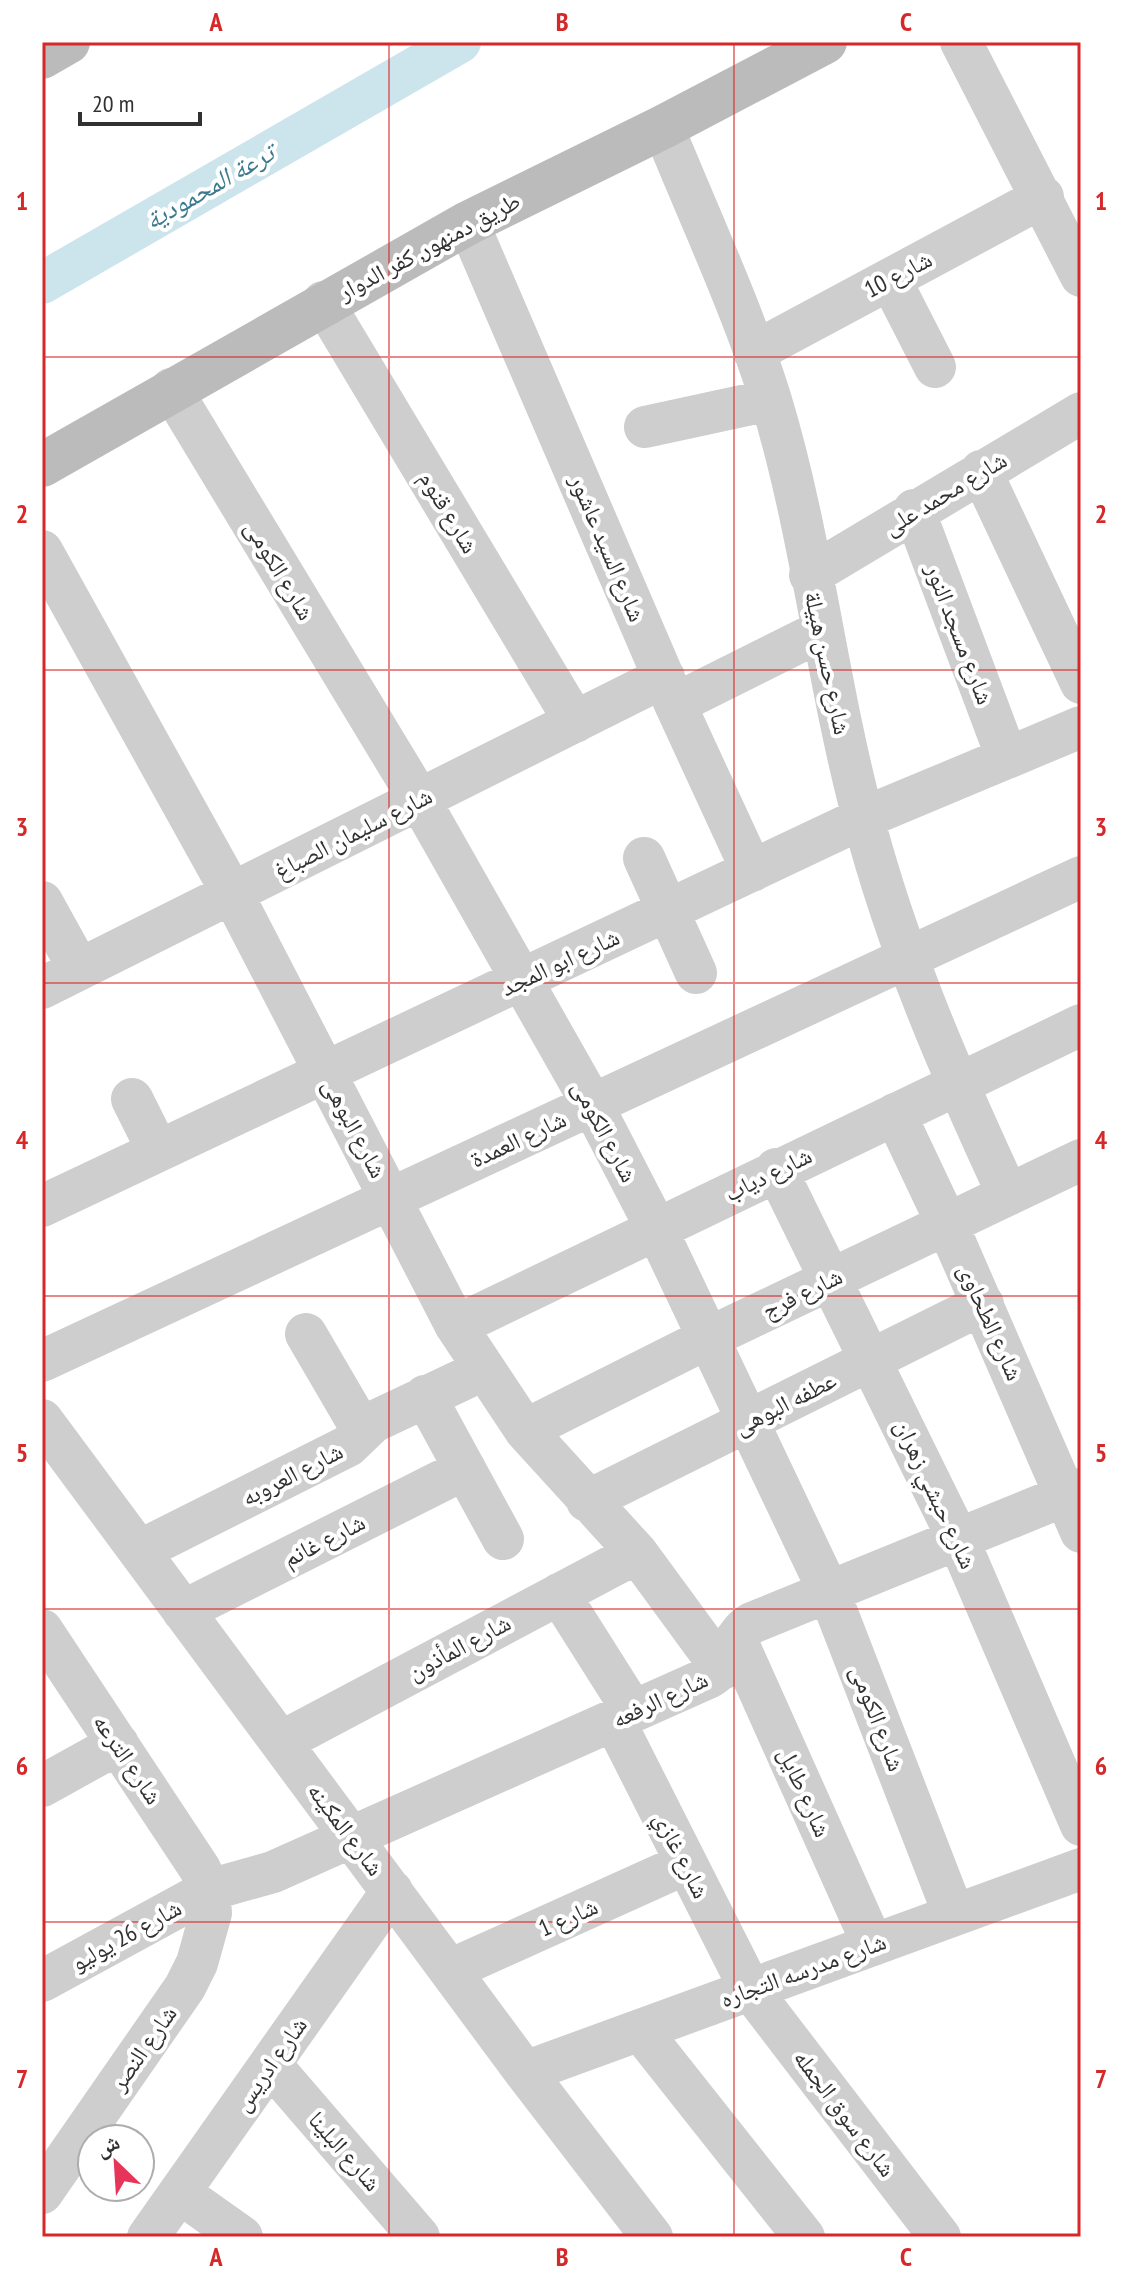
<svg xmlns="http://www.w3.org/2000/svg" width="1123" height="2279" font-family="'PT Sans Narrow','Noto Naskh Arabic',sans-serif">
<rect width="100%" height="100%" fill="#fff"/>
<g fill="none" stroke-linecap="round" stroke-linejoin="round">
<path stroke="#cce5ed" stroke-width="42" d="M42 283 460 42"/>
<path stroke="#cecece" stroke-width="42" d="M961 42 1081 276
M663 127C699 216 741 305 770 397 812 534 826 679 863 817 897 948 951 1072 1008 1195
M468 223 675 704 752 871
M890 279 935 367
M323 302 575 722
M754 352 1043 197
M171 389 419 799 592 1104 656 1228 829 1592 954 1915
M645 427 770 400
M981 471 1081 683
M914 510 1007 758
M42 551 232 893 456 1326 525 1430 637 1553 722 1669
M810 575 1081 413
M675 704 821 631
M644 858 696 973
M42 902 79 969
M42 988 664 677
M132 1099 158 1151
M895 1114 947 1224 1081 1532
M776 1169 958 1539 1081 1825
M42 1206 863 818 1081 727
M456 1326 1081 1025
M306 1334 362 1430
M42 1361 1081 877
M425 1396 503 1539
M42 1420 525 2072 652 2237
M525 1430 708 1338 1081 1160
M587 1501 983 1304
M139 1551 348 1446 373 1422 483 1370
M559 1594 633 1711
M183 1611 465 1469
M42 1630 200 1869 209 1890 211 1913 197 1963 185 1987 42 2193
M736 1639 873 1945
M614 1720 750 1989 940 2237
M281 1742 637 1553
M42 1786 118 1744
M450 1970 685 1864
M42 1981 209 1890 273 1872 710 1677C732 1664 730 1635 752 1623L1081 1489
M640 2030 804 2237
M270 2064 419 2237
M525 2072 1081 1869
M180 2193 242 2237
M148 2237 392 1891"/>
<path stroke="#bbb" stroke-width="44" d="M42 57 68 42
M42 465 468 223 663 127 825 42"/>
</g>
<path fill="none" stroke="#d62828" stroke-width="2" stroke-opacity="0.55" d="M389 42V2237M734 42V2237M42 357H1081M42 670H1081M42 983H1081M42 1296H1081M42 1609H1081M42 1922H1081"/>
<g text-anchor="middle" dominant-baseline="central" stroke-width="8" stroke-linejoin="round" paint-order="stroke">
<g font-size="24" fill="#313131" stroke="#fff">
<text transform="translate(429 246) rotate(-28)">طريق دمنهور, كفر الدوار</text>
<text transform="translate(898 274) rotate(-28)">شارع 10</text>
<text transform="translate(945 493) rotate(-31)">شارع محمد على</text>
<text transform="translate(449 512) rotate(59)">شارع قنوم</text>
<text transform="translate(608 548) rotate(67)">شارع السيد عاشور</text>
<text transform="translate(280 570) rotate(59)">شارع الكومى</text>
<text transform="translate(960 634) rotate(69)">شارع مسجد النور</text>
<text transform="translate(828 663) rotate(78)">شارع حسن هبيلة</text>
<text transform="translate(353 833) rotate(-27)">شارع سليمان الصباغ</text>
<text transform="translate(560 962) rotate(-25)">شارع ابو المجد</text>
<text transform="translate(355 1128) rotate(62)">شارع البوهى</text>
<text transform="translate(605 1131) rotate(62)">شارع الكومى</text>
<text transform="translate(518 1139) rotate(-25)">شارع العمدة</text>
<text transform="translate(768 1174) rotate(-26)">شارع دياب</text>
<text transform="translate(802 1293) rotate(-26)">شارع فرج</text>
<text transform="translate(991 1322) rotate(66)">شارع الطحاوى</text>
<text transform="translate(785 1403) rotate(-27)">عطفه البوهى</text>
<text transform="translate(292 1474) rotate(-27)">شارع العروبه</text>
<text transform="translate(936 1494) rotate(65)">شارع حبشي زهران</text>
<text transform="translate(324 1540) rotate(-27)">شارع غانم</text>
<text transform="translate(459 1647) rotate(-28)">شارع المأذون</text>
<text transform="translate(660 1699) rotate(-25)">شارع الرفعه</text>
<text transform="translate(878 1718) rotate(69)">شارع الكومى</text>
<text transform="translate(128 1759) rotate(56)">شارع الترعه</text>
<text transform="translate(805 1792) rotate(66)">شارع طايل</text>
<text transform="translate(346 1829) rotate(53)">شارع المكينه</text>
<text transform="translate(682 1855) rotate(63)">شارع غازي</text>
<text transform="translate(568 1917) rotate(-24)">شارع 1</text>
<text transform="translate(126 1935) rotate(-29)">شارع 26 يوليو</text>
<text transform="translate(803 1970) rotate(-20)">شارع مدرسه التجاره</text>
<text transform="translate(143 2048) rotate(-55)">شارع النصر</text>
<text transform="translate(270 2064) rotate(-55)">شارع ادريس</text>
<text transform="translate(845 2113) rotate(53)">شارع سوق الجمله</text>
<text transform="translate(345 2151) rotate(49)">شارع البلينا</text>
</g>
<g font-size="26" font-style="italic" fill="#3b7a8e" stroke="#fff">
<text transform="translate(209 186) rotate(-30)">ترعة المحمودية</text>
</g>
</g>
<rect width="1123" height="2279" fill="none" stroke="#ffffff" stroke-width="88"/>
<g transform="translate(116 2163) rotate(335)"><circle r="38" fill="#ffffff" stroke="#adadad" stroke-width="2"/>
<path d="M0-6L14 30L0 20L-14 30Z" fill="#e7355a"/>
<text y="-12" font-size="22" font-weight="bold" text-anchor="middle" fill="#313131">ش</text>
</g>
<path d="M80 112v12h120v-12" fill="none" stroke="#313131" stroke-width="4"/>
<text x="92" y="112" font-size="24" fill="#313131" stroke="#ffffff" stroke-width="6" paint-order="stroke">20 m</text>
<rect x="44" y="44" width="1035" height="2191" fill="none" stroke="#d62828" stroke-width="3"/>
<g font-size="26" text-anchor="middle" font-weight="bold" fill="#d62828">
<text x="216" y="31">A</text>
<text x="562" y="31">B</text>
<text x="906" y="31">C</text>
<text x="22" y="210">1</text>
<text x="1101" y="210">1</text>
<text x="22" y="523">2</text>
<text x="1101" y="523">2</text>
<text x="22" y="836">3</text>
<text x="1101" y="836">3</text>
<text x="22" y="1149">4</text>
<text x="1101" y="1149">4</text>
<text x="22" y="1462">5</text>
<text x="1101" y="1462">5</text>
<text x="22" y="1775">6</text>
<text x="1101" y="1775">6</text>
<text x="22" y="2088">7</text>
<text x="1101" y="2088">7</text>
<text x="216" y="2266">A</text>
<text x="562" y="2266">B</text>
<text x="906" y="2266">C</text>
</g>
</svg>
